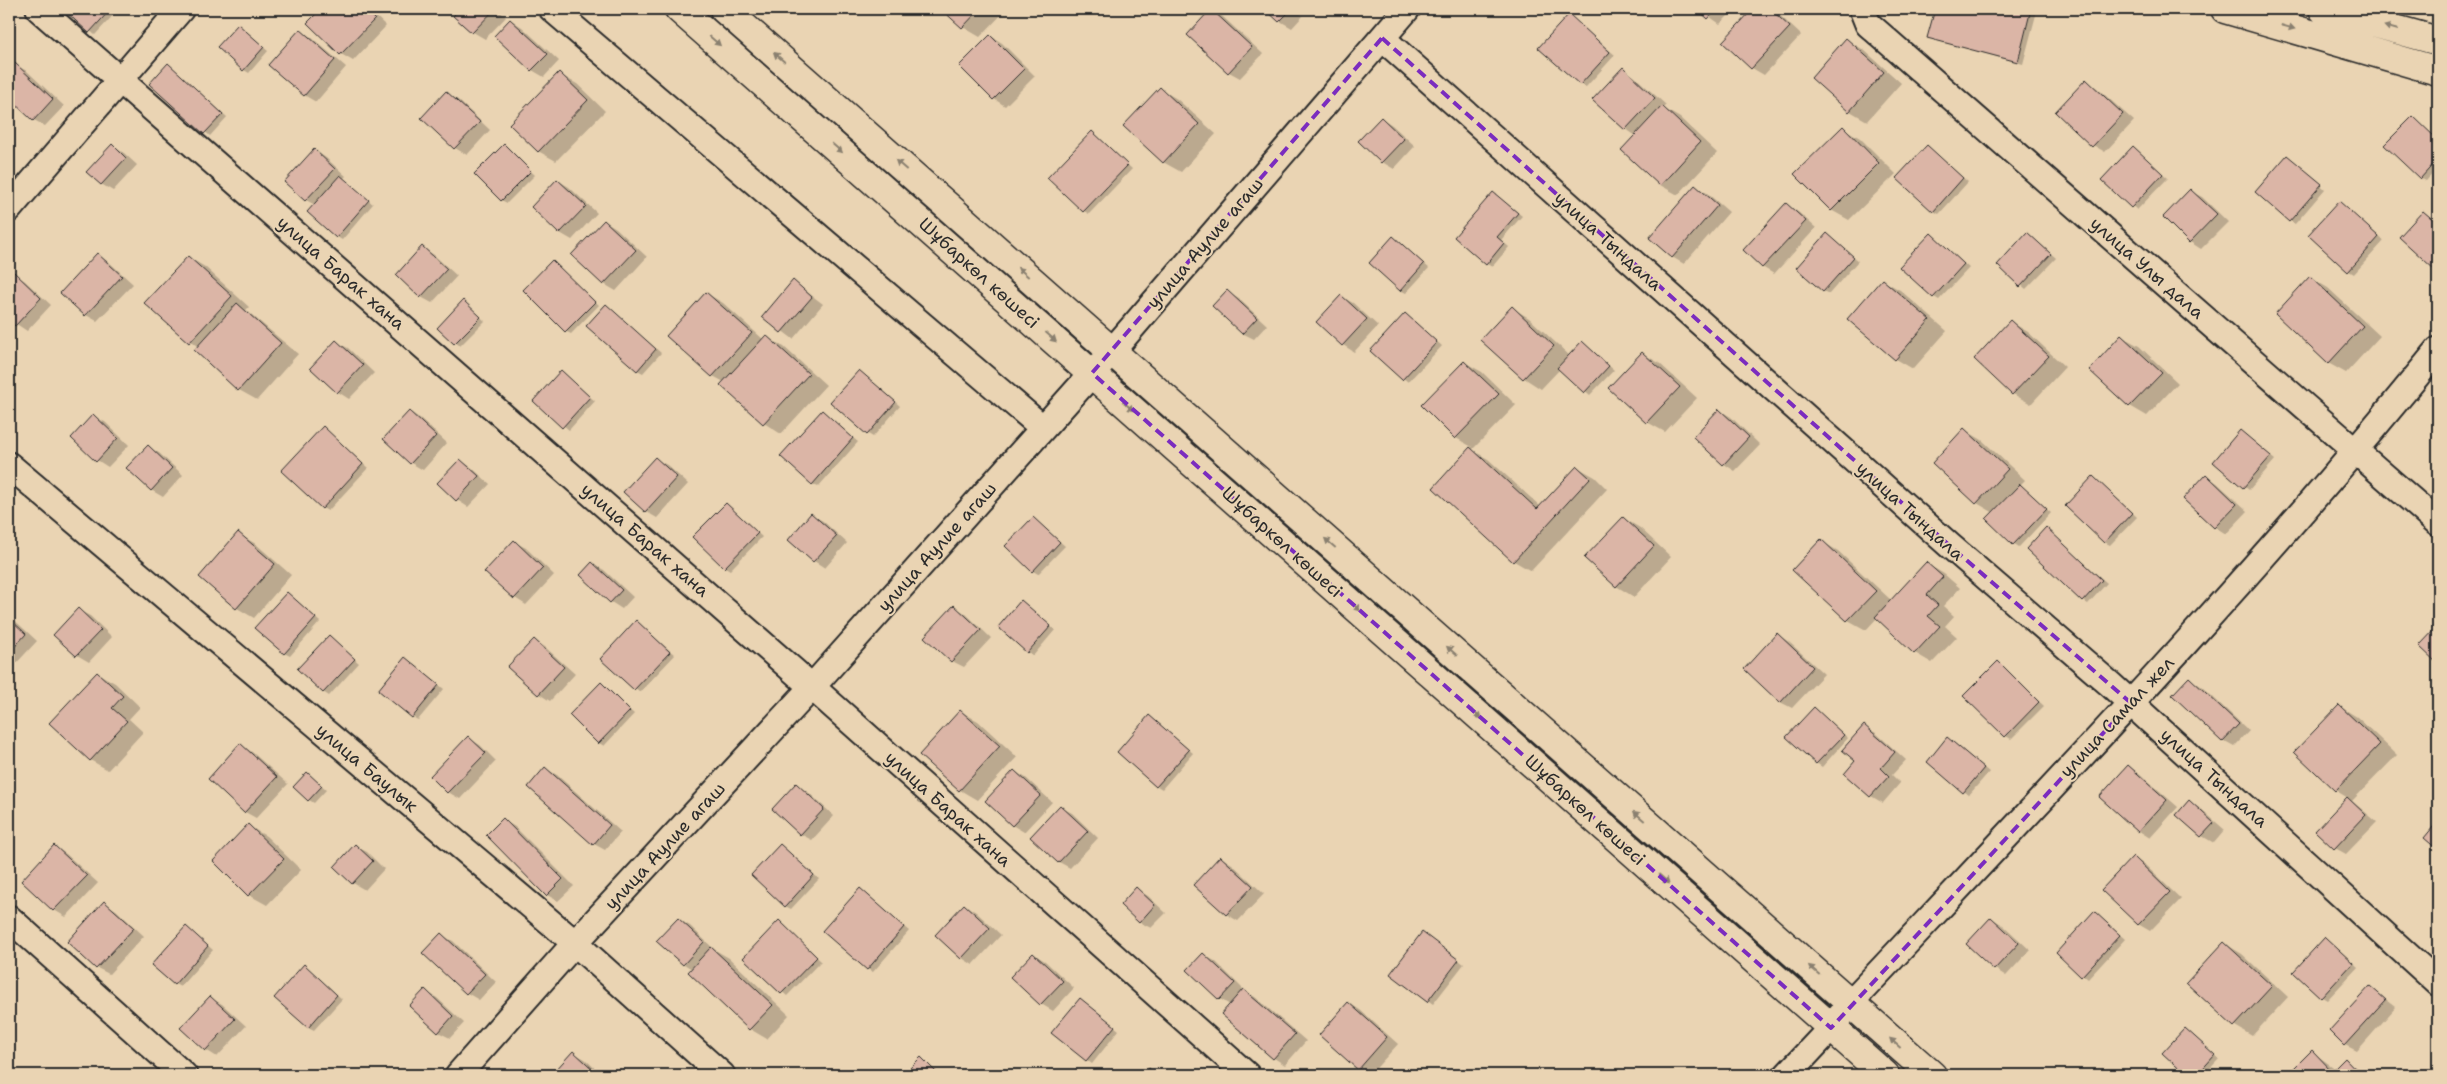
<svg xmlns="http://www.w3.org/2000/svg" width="2447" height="1084" font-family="'Shantell Sans',sans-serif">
<rect width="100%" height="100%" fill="#ead4b3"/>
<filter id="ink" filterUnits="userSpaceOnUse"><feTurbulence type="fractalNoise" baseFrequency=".02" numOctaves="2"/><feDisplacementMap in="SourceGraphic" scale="10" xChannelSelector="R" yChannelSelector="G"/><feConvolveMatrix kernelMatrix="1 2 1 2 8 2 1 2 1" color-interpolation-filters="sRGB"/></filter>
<g filter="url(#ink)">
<path fill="#0003" d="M64 9H119L95 35Z
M322 9H368L386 26 353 61 341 54 309 23Z
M461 9H497L506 17 485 39 473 32 455 16Z
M943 9H1007L980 37 963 27Z
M1267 9H1295L1303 16 1292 28 1280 21Z
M1699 9H1735L1720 24Z
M1755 9H1773L1801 35 1764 75 1752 68 1724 42Z
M1936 9H2033L2037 11 2023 64 1928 38Z
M1212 11 1223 17 1263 54 1240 78 1229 72Z
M1569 16 1615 55 1586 87 1580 84Z
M511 20 522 27 559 61 544 77 532 70Z
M238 26 268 51 249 73 244 70Z
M300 30 311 37 346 67 316 102 304 95Z
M991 36 1002 43 1035 76 1005 106 994 99Z
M1847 40 1864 50 1901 83 1867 121 1850 111Z
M15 65 27 71 64 106 45 126 34 120 9 97V72Z
M173 68 227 117 210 136 151 84Z
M1623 69 1634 76 1666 105 1663 108 1680 118 1717 153 1678 195 1660 185 1636 136 1626 129Z
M559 74 577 84 605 111 556 161 538 151Z
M2086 81 2097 88 2134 121 2105 152 2093 145Z
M1160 89 1177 99 1216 134 1181 172 1163 162Z
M447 93 458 100 490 130 467 155 455 148 423 118Z
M2413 117 2438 139V168L2426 181 2420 178Z
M1381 118 1392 125 1415 146 1394 169 1382 162 1359 141Z
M1843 128 1860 138 1896 174 1849 220 1831 210Z
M1092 132 1132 169 1089 214 1084 211Z
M112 146 124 153 137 165 113 191 101 184Z
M504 146 535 175 507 203 501 200Z
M1927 146 1968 182 1939 214 1933 211Z
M2133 147 2168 178 2137 210 2103 180Z
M315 151 326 158 346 176 343 179 373 204 342 240 337 237 315 205 306 200Z
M2288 156 2325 189 2295 224 2290 221Z
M557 180 569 187 597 213 572 240 560 233 532 207Z
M1695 186 1707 193 1729 212 1684 264 1672 257Z
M2190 191 2202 197 2228 222 2201 249 2190 242Z
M1494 193 1522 216 1501 240 1509 247 1492 267 1487 264Z
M2339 202 2384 241 2354 274 2349 271Z
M1787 205 1798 212 1816 228 1774 274 1762 267Z
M2424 212 2438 222V270L2436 269Z
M605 221 616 228 647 257 616 291 604 284 573 255Z
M2028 233 2056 258 2026 289 1998 265Z
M1931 234 1969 268 1939 300 1934 297Z
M1827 235 1858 261 1829 294 1823 291Z
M1393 238 1429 268 1406 293 1400 290Z
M423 248 434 255 457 276 432 303 421 297Z
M97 255 109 262 133 284 97 321 86 315Z
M188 257 205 267 249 307 246 310 298 354 257 400 239 390 195 350 198 347 146 303Z
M553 262 599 305 571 334 565 331Z
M14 274 25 281 51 305 27 331 9 319V279Z
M2311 278 2328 288 2380 336 2346 373 2328 363Z
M1882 280 1900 290 1947 331 1913 369 1896 359 1849 319Z
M794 282 823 304 793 339 764 317Z
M1227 292 1239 299 1267 325 1254 339 1242 333Z
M706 293 723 303 764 340 767 337 784 347 826 385 781 434 764 423 724 382 713 376 668 335Z
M1342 297 1353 303 1378 326 1354 352 1343 345Z
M464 302 485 321 460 346 439 328Z
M606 305 661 353 643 373 637 370Z
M1512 308 1529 318 1570 356 1582 343 1614 370 1590 395 1560 369 1541 389 1524 378 1482 339Z
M1405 314 1442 346 1408 382 1372 351Z
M2011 322 2028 332 2065 367 2031 404 2013 394Z
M2121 336 2139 346 2178 383 2147 416 2130 406 2090 370Z
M336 342 348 348 374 373 349 399 338 392 312 368Z
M1642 353 1659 363 1697 398 1665 432 1647 422 1610 388Z
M1464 362 1482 372 1516 405 1472 450 1488 459 1541 507 1577 467 1595 477 1607 489 1531 571 1514 561 1434 488 1472 447 1456 438 1423 405Z
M859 371 900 406 873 437 868 434Z
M561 372 595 401 569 430 535 401Z
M1719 410 1731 417 1760 445 1735 471 1724 464 1695 437Z
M410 412 421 419 447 443 423 470 411 463Z
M822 412 858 442 818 487 812 484Z
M93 416 105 422 129 445 108 467 97 460Z
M323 428 368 468 328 511 322 508Z
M1965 430 1982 440 2025 480 2020 485 2051 513 2019 547 2013 543 1994 513 1977 503Z
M2241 432 2275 460 2249 490 2214 462Z
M148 447 159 453 183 475 163 497 151 490Z
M655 459 667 465 688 484 657 518 645 511Z
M460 460 471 467 490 484 468 507 457 500Z
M2206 476 2217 483 2248 511 2226 534 2215 527 2184 499Z
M2094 477 2137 517 2110 545 2104 542Z
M726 504 762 537 730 570 725 567Z
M811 515 823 521 847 543 825 568 814 561Z
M1033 518 1065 546 1038 574 1033 571Z
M1623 518 1640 528 1671 557 1634 597 1616 586Z
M2046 529 2107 583 2088 604 2083 601Z
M238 534 256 544 291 575 254 618 237 608Z
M1821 541 1838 551 1892 601 1927 564 1944 574 1960 588 1943 606 1954 616 1945 626 1957 637 1932 663 1915 653 1877 618 1866 630 1848 620 1794 570Z
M514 542 526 548 554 575 526 605 515 598Z
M592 563 604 570 633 597 622 609 611 602Z
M287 593 320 622 290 656 284 653Z
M1021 602 1055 630 1033 656 999 627Z
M954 607 965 613 991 638 964 667 952 661Z
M78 610 90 616 112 637 89 662 77 655 55 634Z
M9 615 37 641 11 669 9 668Z
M637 622 675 655 640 692 602 659Z
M1778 635 1789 642 1824 674 1792 708 1780 702Z
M329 637 359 663 329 696 323 692Z
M534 640 545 647 575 674 550 701 539 694Z
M411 662 444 689 418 720 412 717Z
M1998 663 2044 706 2011 739 2006 736Z
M97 673 115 683 140 707 129 719 143 732 108 770 90 760Z
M2189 679 2201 686 2249 731 2234 747 2223 741Z
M601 684 634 714 604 746 599 743Z
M2339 706 2357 717 2397 755 2352 801 2377 822 2346 854 2335 848 2317 831 2348 798 2335 790Z
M1815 709 1848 738 1822 767 1816 763Z
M960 711 978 721 1017 757 977 800 960 790 921 755Z
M1150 717 1193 753 1162 789 1157 786Z
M1864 727 1876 733 1906 760 1892 775 1900 783 1883 803 1871 796 1846 773 1857 761Z
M468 738 480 745 496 761 460 799 448 792 431 776Z
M1953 742 1989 772 1969 795 1964 792Z
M241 745 252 752 288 784 256 818 245 812Z
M2128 766 2139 773 2178 807 2150 838 2139 831Z
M546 769 557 775 621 832 605 850 594 844Z
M1014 771 1026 778 1052 802 1024 832 1012 825Z
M307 774 326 790 314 803 309 800Z
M796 785 808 792 834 816 812 840 800 834Z
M2190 802 2201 809 2225 830 2214 843 2202 836 2178 815Z
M1060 807 1072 813 1098 838 1070 868 1059 862Z
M503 820 515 827 574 886 558 901 547 895Z
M248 826 266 836 301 870 267 905 249 895Z
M780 845 819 879 791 909 785 906Z
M355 846 367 852 384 869 365 890 353 883 336 867Z
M55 847 66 854 98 883 66 917 54 910 23 881Z
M1220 857 1232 864 1264 894 1238 921 1226 914Z
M2133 858 2145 865 2181 899 2150 931 2138 924Z
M1136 889 1148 896 1166 913 1151 928 1139 922Z
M860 890 909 931 873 972 867 969Z
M105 903 116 910 144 936 109 974 97 968Z
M964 905 976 912 1001 935 973 965 962 958 936 935Z
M2095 913 2125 939 2088 979 2057 953Z
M1991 918 2003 925 2030 950 2006 976 1995 969Z
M678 919 690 926 715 950 729 958 789 1015 767 1039 750 1029 692 969 684 964Z
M779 922 821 961 787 996 745 958Z
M191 931 213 950 180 987 175 984Z
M1423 933 1464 964 1433 1004 1392 974Z
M441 935 453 941 496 982 479 1000 467 993 424 953Z
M2326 938 2358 967 2327 1000 2322 997Z
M2224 943 2242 954 2288 997 2252 1036 2235 1026Z
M1033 954 1045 961 1074 988 1053 1011 1041 1004 1012 977Z
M1203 955 1215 961 1245 991 1255 997 1306 1041 1285 1065 1274 1058 1223 1014 1230 1005 1220 999 1189 970Z
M309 969 342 999 314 1030 308 1027Z
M2370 987 2396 1007 2357 1051 2345 1045Z
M425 991 437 998 464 1023 450 1038 438 1032Z
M210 998 222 1004 246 1026 217 1057 206 1050Z
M1085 1003 1119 1030 1092 1064 1053 1033Z
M1349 1003 1360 1010 1398 1044 1370 1075 1358 1069Z
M2185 1030 2219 1059 2204 1075H2188L2164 1053Z
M2312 1052 2336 1069 2345 1060 2367 1075H2288Z
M574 1053 585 1059 602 1075H559L556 1072Z
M921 1059 926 1062 940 1075H905Z"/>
<path fill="#dbb5a6" stroke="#2b2b2b" d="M63 9H111L89 33Z
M321 9H365L375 19 340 55 307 23Z
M460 9H495L472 33 453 16Z
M941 9H980L962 28Z
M1211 9 1252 47 1228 73 1187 35Z
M1265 9H1292L1279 22Z
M1697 9H1717L1708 19Z
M1753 9H1770L1790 27 1751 69 1722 42Z
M1935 9H2031L2018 62 1927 38Z
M1569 14 1610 52 1580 85 1538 48Z
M510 19 548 54 531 71 494 36Z
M238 24 264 47 243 71 217 47Z
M300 29 335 60 304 96 268 65Z
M990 35 1024 69 993 100 959 66Z
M1846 38 1884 72 1849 112 1811 78Z
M15 63 53 99 33 121 9 98V70Z
M168 63 223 114 204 134 149 84Z
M1623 67 1655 98 1625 130 1592 100Z
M559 72 588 100 538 152 509 124Z
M2086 79 2123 114 2092 147 2055 112Z
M1160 87 1199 124 1163 163 1123 126Z
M446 91 480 122 454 149 421 118Z
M1662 106 1700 142 1660 186 1621 150Z
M2413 116 2438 140V159L2420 179 2384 145Z
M1381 117 1404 139 1381 163 1358 141Z
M1843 126 1879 163 1831 211 1794 174Z
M1092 131 1128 165 1083 212 1047 178Z
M112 144 126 158 101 185 86 172Z
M504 144 531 171 501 201 474 174Z
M1927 145 1963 178 1933 212 1896 178Z
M2133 146 2163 174 2131 208 2101 180Z
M314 149 335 169 305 201 284 182Z
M2287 155 2322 184 2289 222 2255 192Z
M340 175 369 200 336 238 307 212Z
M557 179 586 206 559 234 531 207Z
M1695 185 1718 205 1672 258 1649 238Z
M2190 189 2217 214 2189 243 2163 217Z
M1493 192 1518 213 1497 237 1504 243 1486 265 1454 237Z
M2339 201 2379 237 2348 272 2308 235Z
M1786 203 1806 221 1762 268 1743 250Z
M2423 211 2438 224V267L2435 270 2399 237Z
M604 220 636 250 603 285 571 255Z
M2027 232 2051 254 2020 287 1997 265Z
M1827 233 1854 257 1823 292 1796 268Z
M1931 233 1964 264 1933 298 1899 267Z
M1393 236 1424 264 1400 291 1369 263Z
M422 246 447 269 420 298 396 275Z
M97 253 122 276 85 316 60 293Z
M188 256 232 296 189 343 144 303Z
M552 260 595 302 565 332 523 290Z
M14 272 41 298 15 326 9 320V278Z
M2310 276 2363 326 2328 364 2275 314Z
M1882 279 1930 320 1895 360 1847 319Z
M793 280 812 297 781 333 762 317Z
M1227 290 1257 318 1242 334 1212 306Z
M706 292 752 333 712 377 666 336Z
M1341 295 1367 319 1342 346 1316 322Z
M463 300 481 317 454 344 437 328Z
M237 303 281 343 238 391 194 350Z
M606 304 656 349 637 371 586 326Z
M1512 306 1554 346 1523 379 1480 340Z
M1405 313 1437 342 1402 380 1370 351Z
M2010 320 2049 356 2012 395 1974 359Z
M766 335 809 374 763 424 720 385Z
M2121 335 2162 373 2129 407 2089 370Z
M336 340 363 365 337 393 310 368Z
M1582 341 1609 366 1584 393 1557 368Z
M1642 352 1680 387 1646 423 1608 388Z
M1464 361 1499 394 1455 439 1421 405Z
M561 370 590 397 562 428 533 401Z
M859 370 896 402 867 435 830 402Z
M1719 409 1749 437 1723 465 1693 437Z
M822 410 853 438 812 485 780 456Z
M409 411 436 436 410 464 383 439Z
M93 414 118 438 96 462 71 438Z
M323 426 363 464 322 509 281 471Z
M1964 428 2008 469 1976 504 1932 463Z
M2240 430 2271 456 2243 488 2213 462Z
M148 445 172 468 151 491 126 468Z
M1470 447 1537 509 1577 466 1590 478 1513 562 1433 488Z
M655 457 677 477 645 512 623 492Z
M460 459 479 476 456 501 437 483Z
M2206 474 2237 504 2214 528 2183 499Z
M2093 476 2132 513 2104 543 2065 506Z
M2020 484 2047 509 2013 545 1986 519Z
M726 503 758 533 724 568 692 537Z
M811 513 837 536 813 562 788 540Z
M1033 517 1060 542 1032 572 1005 546Z
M1623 517 1654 546 1616 587 1584 558Z
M2046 527 2102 580 2082 602 2026 549Z
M238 532 275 564 236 609 199 577Z
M1821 539 1876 591 1847 621 1792 570Z
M514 540 543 568 514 599 484 572Z
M592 562 622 590 610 603 580 575Z
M1926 562 1943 577 1927 595 1938 605 1928 616 1940 626 1914 654 1875 617Z
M287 592 316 618 284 654 254 628Z
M1021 600 1051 626 1027 653 998 627Z
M954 605 981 630 951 662 924 637Z
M78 608 101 630 76 656 53 635Z
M9 618 26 634 9 653Z
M636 620 670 652 634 690 600 659Z
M2438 626V664L2419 646Z
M1777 633 1813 667 1780 703 1744 669Z
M329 635 355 659 323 693 297 669Z
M534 639 564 667 538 695 507 667Z
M405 657 439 685 412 718 378 690Z
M1998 661 2039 702 2005 737 1963 696Z
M97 672 123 696 112 708 127 721 90 761 49 723Z
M2189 677 2239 724 2222 742 2172 695Z
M601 682 630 711 598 744 569 715Z
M2339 705 2380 744 2335 791 2294 752Z
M1814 707 1844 735 1816 764 1786 737Z
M960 710 1000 746 959 791 919 755Z
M1149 715 1189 750 1156 787 1117 752Z
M1864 725 1895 752 1881 768 1889 776 1870 797 1844 774 1855 761 1842 750Z
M468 736 486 753 447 793 430 776Z
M1947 737 1984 768 1963 793 1927 762Z
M240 743 277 777 244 813 208 779Z
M2128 765 2167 800 2138 832 2099 797Z
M545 767 610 825 593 845 528 787Z
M1014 770 1041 795 1012 826 985 801Z
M307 772 322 786 308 801 293 787Z
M796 783 824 809 800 835 772 809Z
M2347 797 2366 815 2334 849 2315 831Z
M2189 800 2214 823 2201 837 2176 815Z
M1060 805 1088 831 1058 863 1030 837Z
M503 818 563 879 546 896 486 835Z
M2438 821V850L2424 838Z
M248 824 284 859 248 896 213 861Z
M355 844 373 861 352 884 334 867Z
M780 844 814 875 785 907 751 875Z
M54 845 87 876 53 911 21 881Z
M1220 856 1253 886 1226 915 1193 885Z
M2133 856 2170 892 2138 925 2101 890Z
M1136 887 1155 905 1139 923 1120 905Z
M860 888 904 927 867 970 822 931Z
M104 901 134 928 96 969 67 942Z
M964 904 990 928 961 959 935 935Z
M2094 911 2120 935 2081 977 2056 953Z
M1991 917 2019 943 1994 970 1966 944Z
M678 918 704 942 683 965 656 941Z
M779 920 817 957 781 994 743 958Z
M186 926 208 946 174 985 151 965Z
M1422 932 1459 960 1427 1002 1390 974Z
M441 933 485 974 466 994 422 953Z
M2325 937 2353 963 2321 998 2293 972Z
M2224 942 2272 986 2234 1027 2186 983Z
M711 947 773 1005 749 1030 688 972Z
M1033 953 1063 981 1040 1005 1010 977Z
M1203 953 1235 983 1219 1000 1187 970Z
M304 964 337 995 308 1028 274 998Z
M2370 986 2386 1000 2344 1046 2329 1031Z
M425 989 453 1016 438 1033 409 1006Z
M1243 989 1295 1034 1273 1059 1221 1014Z
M210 996 235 1019 205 1051 180 1028Z
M1080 998 1115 1026 1086 1061 1051 1033Z
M1348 1002 1387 1037 1358 1070 1319 1035Z
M2185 1028 2215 1055 2197 1075H2186L2162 1053Z
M2312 1050 2332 1071 2345 1058 2361 1075H2287Z
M573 1051 598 1074 597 1075H558L554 1072Z
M921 1057 939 1075H903Z
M1149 1068 1157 1075H1142Z"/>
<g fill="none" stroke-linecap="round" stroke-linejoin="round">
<g stroke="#2b2b2b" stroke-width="29">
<path id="street" d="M39 9 812 687 1247 1075
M552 9 1043 428
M1862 9 1868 24 2438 523
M1382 38 1949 545 2111 685 2438 983
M9 209 181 9
M9 465 575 943 722 1075
M9 918 184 1075
M458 1075 575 943 812 687 1112 351 1407 9
M1787 1075 1831 1028 1850 1003C2051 789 2254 578 2438 350"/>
</g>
<g stroke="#2b2b2b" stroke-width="31">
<path id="secondary" d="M679 9 1885 1075
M724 9 1932 1075
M2225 9 2438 71
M2323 9 2438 41"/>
</g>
<use href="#street" stroke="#ead4b3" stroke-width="25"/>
<use href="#secondary" stroke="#ead4b3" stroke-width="28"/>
</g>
<defs><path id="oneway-solid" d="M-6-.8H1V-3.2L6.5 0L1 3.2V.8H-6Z" transform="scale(1.25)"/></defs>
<g fill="#8a806f">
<use href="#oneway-solid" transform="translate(2288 27) rotate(16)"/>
<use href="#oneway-solid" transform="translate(2391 28) rotate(-164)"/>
<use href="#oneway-solid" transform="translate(715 41) rotate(41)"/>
<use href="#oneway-solid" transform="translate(779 57) rotate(-139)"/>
<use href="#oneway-solid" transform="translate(837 148) rotate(41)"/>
<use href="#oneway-solid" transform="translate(901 165) rotate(-139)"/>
<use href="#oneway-solid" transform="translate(1023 272) rotate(-139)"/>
<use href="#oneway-solid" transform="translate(1051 337) rotate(42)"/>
<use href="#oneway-solid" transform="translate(1128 406) rotate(42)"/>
<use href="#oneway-solid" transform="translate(1330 543) rotate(-139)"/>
<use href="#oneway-solid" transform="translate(1355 606) rotate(42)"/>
<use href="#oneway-solid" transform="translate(1452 651) rotate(-139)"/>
<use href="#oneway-solid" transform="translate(1476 714) rotate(42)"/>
<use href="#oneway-solid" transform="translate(1639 816) rotate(-139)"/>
<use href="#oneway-solid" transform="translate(1664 879) rotate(42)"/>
<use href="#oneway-solid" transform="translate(1814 970) rotate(-139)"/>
<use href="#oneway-solid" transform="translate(1895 1043) rotate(-138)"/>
</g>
</g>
<path fill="none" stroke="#7b2cbf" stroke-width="4" stroke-dasharray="10 6" stroke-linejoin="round" d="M1382 38 1949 545 2131 703 1831 1028 1092 373Z"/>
<g text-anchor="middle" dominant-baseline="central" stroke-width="4" stroke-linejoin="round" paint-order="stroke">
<g font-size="18" fill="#2b2b2b" stroke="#ead4b3">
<text transform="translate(1608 241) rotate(42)">улица Тындала</text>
<text transform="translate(1205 243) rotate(-49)">улица Аулие агаш</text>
<text transform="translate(2147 268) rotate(41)">улица Улы дала</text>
<text transform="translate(341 273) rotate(41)">улица Барак хана</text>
<text transform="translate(979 273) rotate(42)">Шұбаркөл көшесі</text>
<text transform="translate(1910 511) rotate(42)">улица Тындала</text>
<text transform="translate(645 540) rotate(41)">улица Барак хана</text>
<text transform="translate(1282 542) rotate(42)">Шұбаркөл көшесі</text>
<text transform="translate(937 547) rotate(-48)">улица Аулие агаш</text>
<text transform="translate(2117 717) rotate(-47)">улица Самал жел</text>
<text transform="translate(367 768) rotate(40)">улица Баулык</text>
<text transform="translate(2214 778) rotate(42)">улица Тындала</text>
<text transform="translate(948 809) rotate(42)">улица Барак хана</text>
<text transform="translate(1585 810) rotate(42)">Шұбаркөл көшесі</text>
<text transform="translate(665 846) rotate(-47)">улица Аулие агаш</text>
</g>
</g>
<rect width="2447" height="1084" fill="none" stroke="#ead4b3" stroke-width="30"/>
<rect x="15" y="15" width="2417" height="1054" fill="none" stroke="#2b2b2b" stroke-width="2" filter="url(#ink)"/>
</svg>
